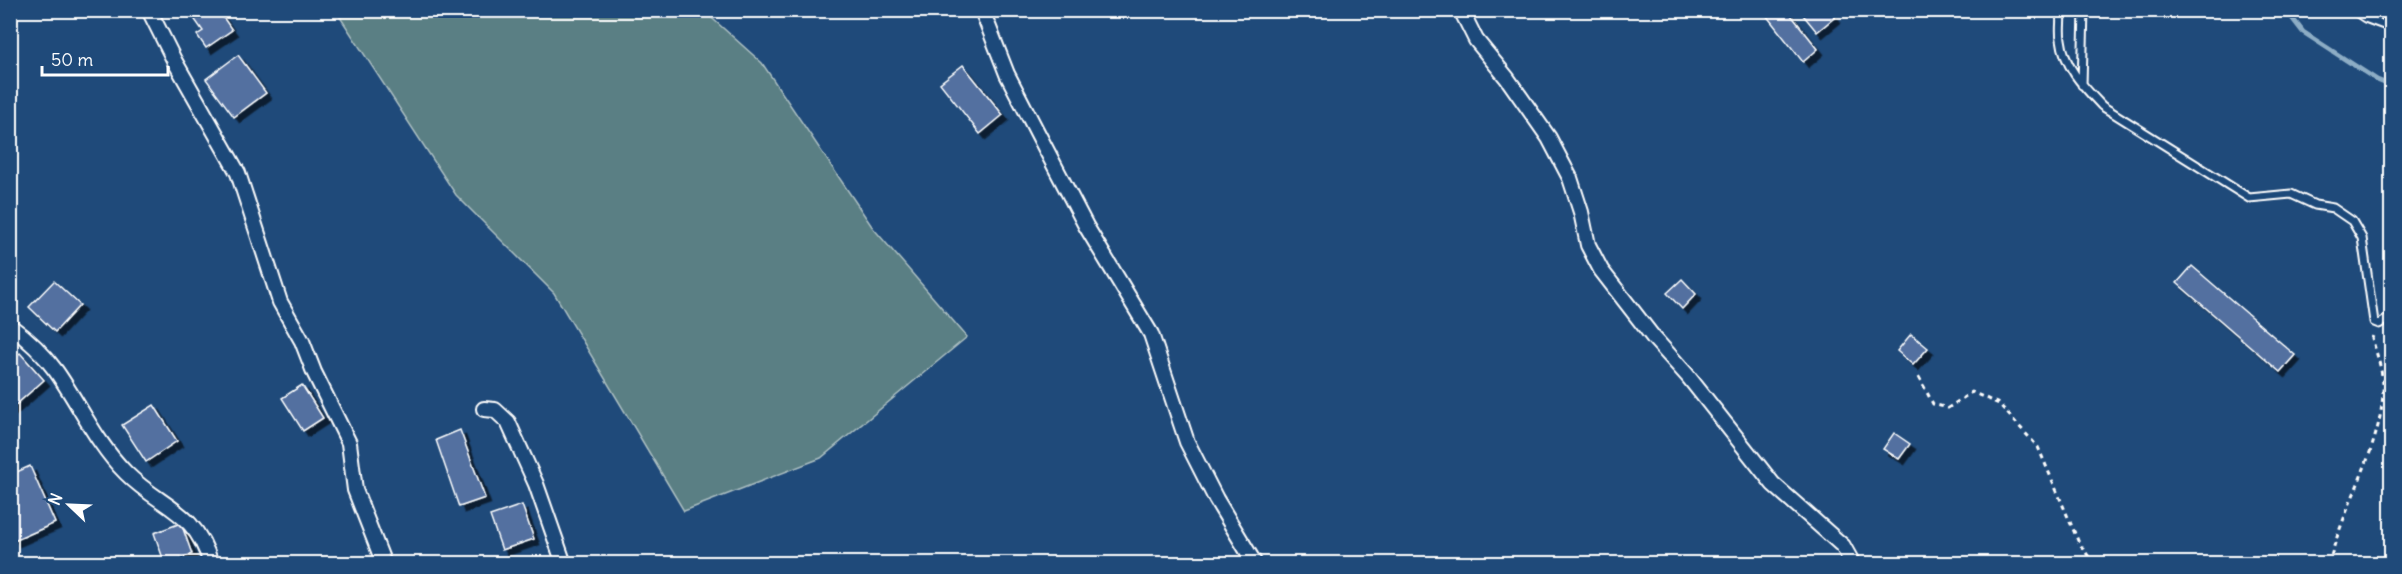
<svg xmlns="http://www.w3.org/2000/svg" width="2402" height="574" font-family="Delius,sans-serif">
<defs>
<filter id="shadow"><feDropShadow dx="5.5" dy="5.5" stdDeviation="0" flood-color="#0009"/></filter>
</defs>
<rect width="100%" height="100%" fill="#1f4a7a"/>
<filter id="ink" filterUnits="userSpaceOnUse"><feTurbulence type="fractalNoise" baseFrequency=".0167" numOctaves="2"/><feDisplacementMap in="SourceGraphic" scale="12" xChannelSelector="R" yChannelSelector="G"/><feConvolveMatrix kernelMatrix="1 2 1 2 8 2 1 2 1" color-interpolation-filters="sRGB"/></filter>
<g filter="url(#ink)">
<path fill="#5a7f84" stroke="#acbfc2" stroke-width="1.5" d="M336 11H704L762 63 873 228 967 337 821 458 684 511 554 293 456 195Z"/>
<g fill="none" stroke-linecap="round" stroke-linejoin="round">
<path stroke="#8dadc5" stroke-width="5" d="M2286 10 2303 32 2377 80 2392 86"/>
</g>
<path fill="#5270a0" stroke="#fff" stroke-width="1.5" filter="url(#shadow)" d="M202 10H218L232 30 206 48 197 35 203 31 193 17Z
M1762 10H1787L1818 49 1803 62Z
M1799 10H1830L1835 17 1817 32Z
M238 55 266 93 234 117 206 79Z
M963 65 1003 115 980 134 940 83Z
M2192 266 2295 355 2280 372 2177 283Z
M1682 279 1696 294 1682 309 1667 293Z
M54 281 80 305 55 332 29 307Z
M1911 334 1928 348 1913 365 1897 351Z
M20 353 44 380 10 410V361Z
M302 385 323 418 303 431 282 398Z
M154 405 177 441 146 462 122 425Z
M460 430 485 498 459 507 436 440Z
M1894 433 1910 444 1899 459 1883 449Z
M30 466 55 523 14 541 10 533V475Z
M522 505 534 539 502 550 490 516Z
M181 523 192 554 165 564 154 533Z"/>
<g fill="none" stroke-linecap="round" stroke-linejoin="round">
<g stroke="#fff" stroke-width="11">
<path id="service" d="M2060 10C2062 20 2059 29 2061 39 2064 67 2084 87 2102 106L2249 198 2291 194 2315 205 2333 208 2352 221 2362 238 2374 322 2379 324 2388 319 2392 312
M2353 10 2365 18 2392 28
M2082 85 2084 10"/>
</g>
<g stroke="#fff" stroke-width="18">
<path id="minor" d="M149 10 174 60 238 173 280 302 302 341 314 372 349 443 355 490 384 564
M982 10 1007 74 1051 159 1086 226 1151 334 1187 442 1216 499 1255 564
M1461 10 1476 40 1507 78 1549 138 1570 178 1581 212 1588 245 1601 270 1653 337 1687 375 1773 484 1843 546 1853 564
M10 326C28 339 43 353 56 371 80 405 96 443 126 473 162 509 195 509 211 564
M484 409 495 410 508 422 536 484 564 564"/>
</g>
<path stroke="#fff" stroke-width="3" stroke-dasharray="4.5 4.5" stroke-linecap="butt" d="M1919 377 1933 404 1948 408 1972 392 1999 404 2038 447 2079 543 2094 564
M2329 564C2342 509 2381 448 2383 392 2384 374 2377 355 2372 338L2374 334"/>
<use href="#service" stroke="#1f4a7a" stroke-width="7"/>
<use href="#minor" stroke="#1f4a7a" stroke-width="14"/>
</g>
</g>
<rect width="2402" height="574" fill="none" stroke="#1f4a7a" stroke-width="36"/>
<rect x="18" y="18" width="2366" height="538" fill="none" stroke="#fff" stroke-width="2" filter="url(#ink)"/>
<g transform="translate(69 505) rotate(293)" stroke="#1f4a7a" stroke-width="4.5" paint-order="stroke">
<path d="M0-4.5L10 22L0 15L-10 22Z" fill="#ffffff"/>
<text y="-9" font-size="16" font-weight="bold" text-anchor="middle" fill="#ffffff">N</text>
</g>
<path d="M42 66v9h126v-9" fill="none" stroke="#ffffff" stroke-width="3"/>
<text x="51" y="66" font-size="18" fill="#ffffff" stroke="#1f4a7a" stroke-width="4.5" paint-order="stroke">50 m</text>
</svg>
